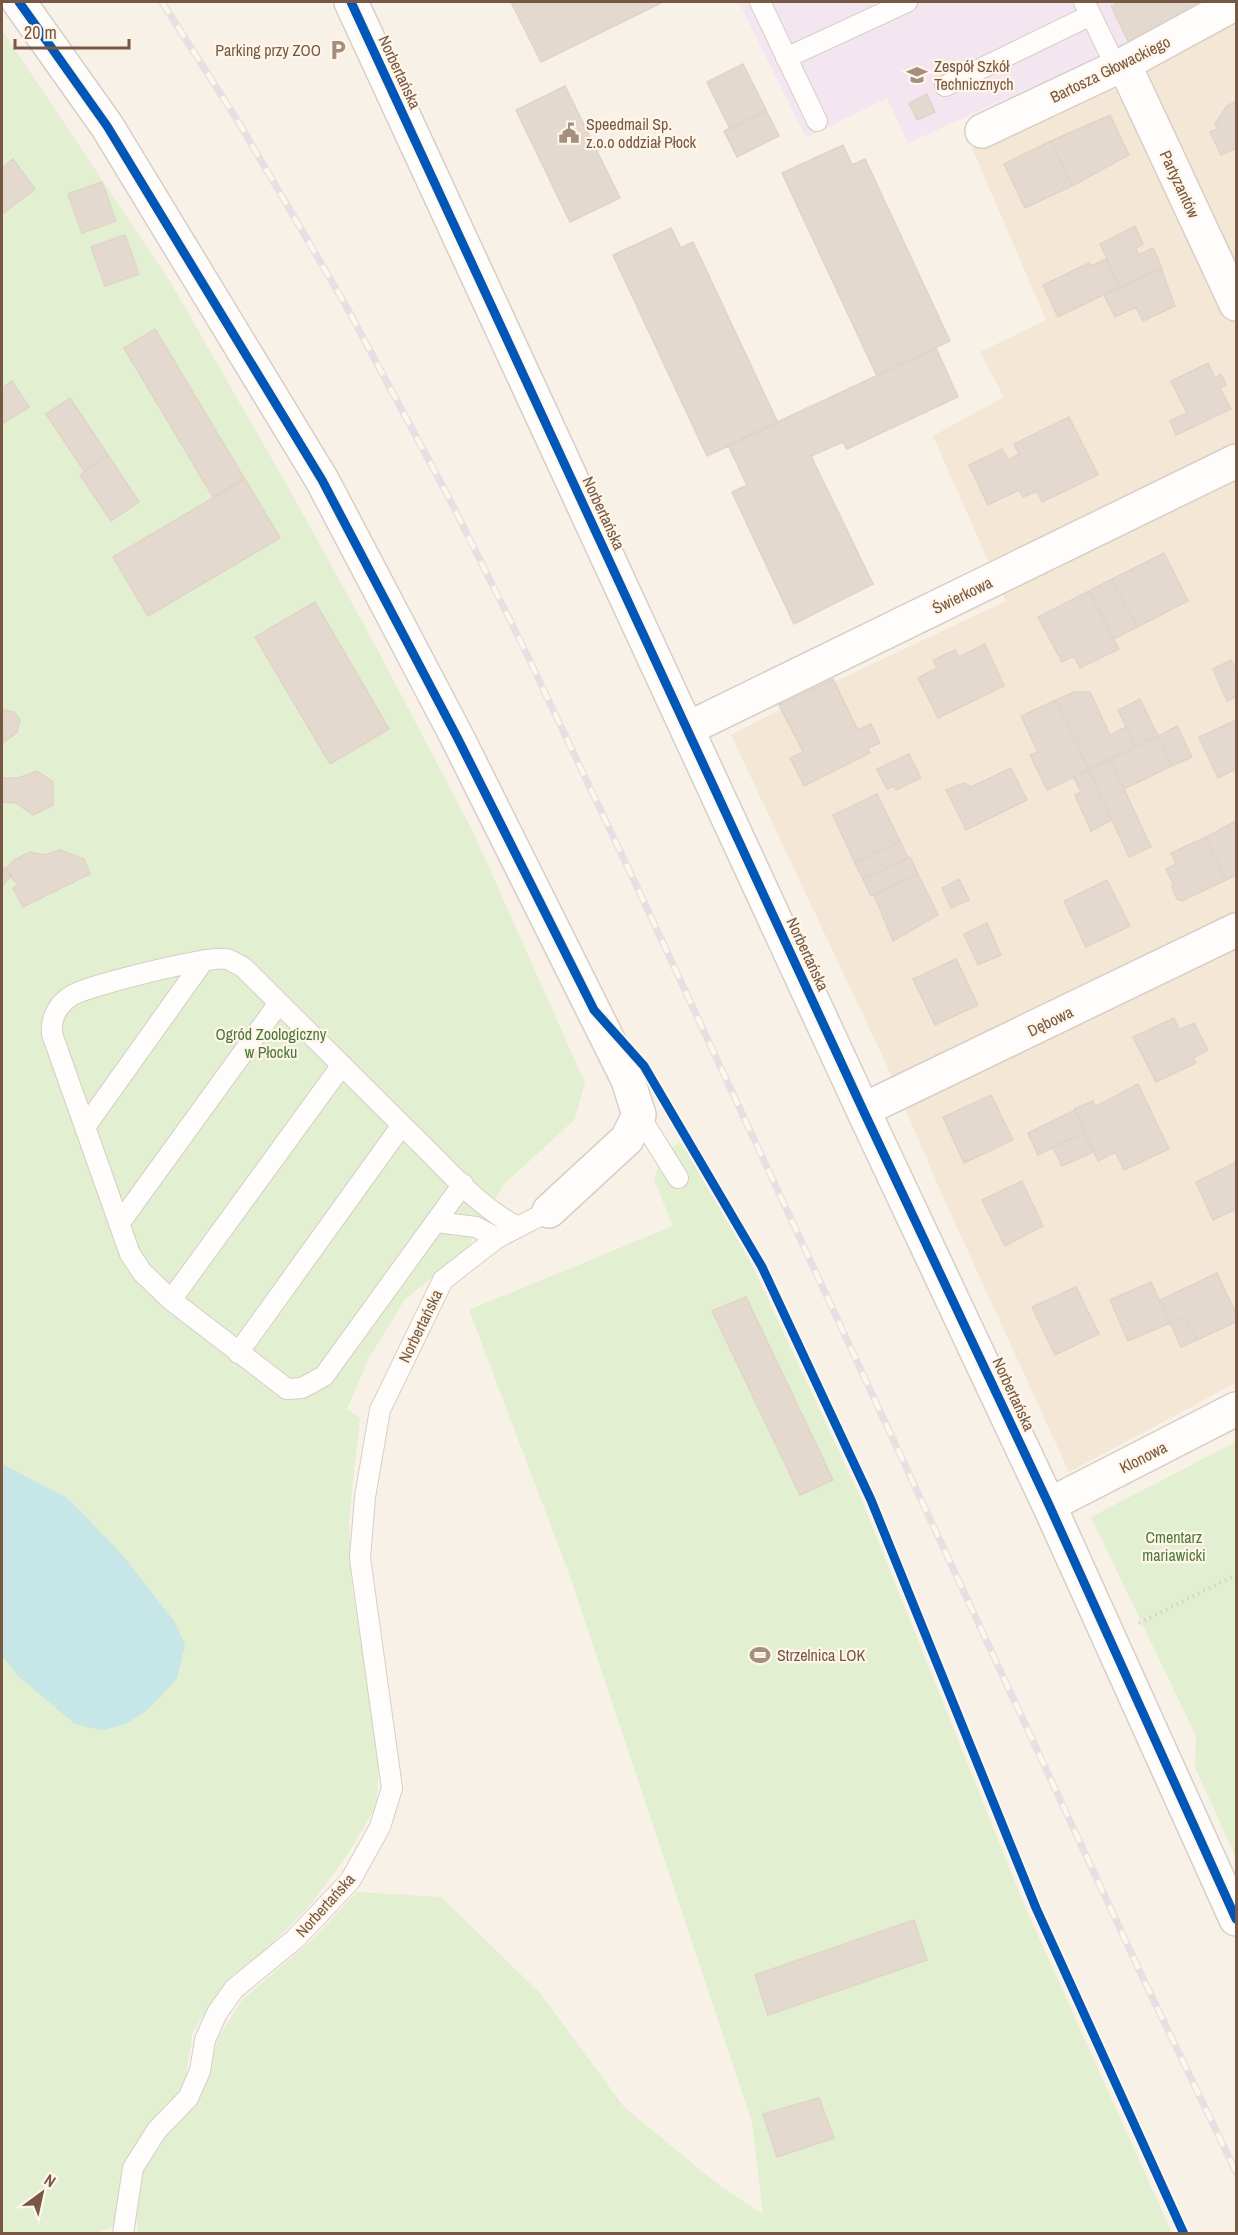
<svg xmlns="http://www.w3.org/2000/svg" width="1238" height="2235" font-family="'Archivo Narrow',sans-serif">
<rect width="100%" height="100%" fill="#f7f1e7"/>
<path fill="#f4e7d6" d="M1236 22V1383L1069 1472 944 1199 887 1066 731 735 830 684 1006 601 933 436 1004 397 980 352 1046 320 972 148Z"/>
<path fill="#f3e6f1" d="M739 2H1211L1207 6 1129 43 908 143 887 98 806 138Z"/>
<path fill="#e2efd0" d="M2 30 169 280 292 494 376 647 475 836 585 1083 575 1119 503 1185 466 1251 405 1299 370 1356 347 1409 360 1418 349 1517 352 1585 379 1762 376 1807 349 1852 312 1903 267 1949 229 1978 193 2031 185 2081 180 2093 152 2120 122 2167 118 2210 113 2227 96 2233H2Z
M681 1142 751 1263 862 1501 1025 1907 1172 2233 138 2234 135 2192 143 2169 169 2132 197 2104 219 2037 242 2000 311 1941 357 1892 441 1897 539 1992 624 2107 720 2186 763 2214 752 2122 568 1571 469 1310 673 1226 654 1179 664 1152Z
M1236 1442V1858L1195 1767 1196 1736 1091 1517Z"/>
<path fill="#c7e6e8" d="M2 1464 67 1498 119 1551 174 1621 185 1645 177 1679 146 1711 126 1724 102 1730 75 1724 18 1676 2 1656Z"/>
<path fill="#e4d9ce" stroke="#e0d4c9" stroke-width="1.5" d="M511 2H663L541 62Z
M1120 2H1205L1207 6 1129 43 1111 6Z
M743 64 766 110 730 129 707 82Z
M565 86 620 198 570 222 516 110Z
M927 94 935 112 917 120 909 103Z
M1236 101V148L1221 155 1210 132 1217 129 1215 124 1226 107Z
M766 110 779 136 737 157 724 131Z
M1110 115 1129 155 1072 186 1051 141Z
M1051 141 1072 186 1025 208 1004 164Z
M843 145 852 165 865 159 950 341 877 376 782 173Z
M13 159 35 189 2 214V168Z
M102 182 116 221 82 233 68 194Z
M1135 226 1143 244 1136 248 1138 255 1153 248 1162 268 1120 287 1100 244Z
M671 228 681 248 693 242 778 423 707 456 613 255Z
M125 235 139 274 105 286 91 247Z
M1106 259 1120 287 1058 317 1043 285 1089 263 1091 266Z
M1161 268 1175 306 1143 321 1136 307 1115 317 1104 295Z
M155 329 244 478 213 497 124 348Z
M936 348 958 397 847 449 843 442 811 456 873 584 794 624 732 492 747 485 728 445Z
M1208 363 1215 378 1221 374 1226 385 1220 388 1231 409 1176 435 1170 421 1187 413 1171 381Z
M12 381 29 407 2 424V388Z
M70 398 108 455 84 471 46 414Z
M1069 417 1098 475 1042 502 1037 491 1023 497 1019 490 988 505 969 465 1002 449 1008 460 1019 454 1014 444Z
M108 455 139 502 111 521 80 475Z
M245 479 280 538 148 616 113 557Z
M1164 553 1188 601 1137 627 1112 579Z
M1112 579 1137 627 1114 639 1089 591Z
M1089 591 1119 649 1080 668 1074 656 1062 662 1038 617Z
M315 602 389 729 330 764 255 637Z
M985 644 1004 686 938 718 918 678 937 668 933 660 955 650 959 657Z
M1231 660 1236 669V697L1227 701 1213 669Z
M833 679 858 730 871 724 880 743 868 748 870 753 804 786 790 758 803 752 779 705Z
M1074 692H1090L1110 735 1126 727 1136 747 1089 770 1056 700Z
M1140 699 1158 736 1136 747 1118 710Z
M1056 700 1089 770 1047 790 1030 755 1038 752 1021 716Z
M2 710 14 712 20 720 17 732 3 743Z
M1236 720V769L1218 778 1199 737Z
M1177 726 1192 757 1172 766 1158 736Z
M1158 736 1172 766 1124 789 1110 759Z
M909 754 921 778 896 790 894 786 887 789 877 769Z
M1110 759 1151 847 1129 857 1089 770Z
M1011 768 1027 800 966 830 946 790 964 783 971 787Z
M1089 770 1112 820 1091 831 1075 795 1081 792 1074 777Z
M37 771 53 782V805L33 815 16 803 2 802V778H18Z
M877 794 900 841 855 863 833 815Z
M1236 821V875L1226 880 1206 837Z
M1206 837 1226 880 1182 901 1177 899 1172 888 1173 883 1166 869 1176 864 1171 853Z
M900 841 908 858 863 879 855 863Z
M60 850 84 859 90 874 23 907 13 888 18 885 5 870 14 860 30 852 44 855Z
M910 857 918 874 871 896 863 879Z
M2 866 12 875 2 886Z
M918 874 938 915 893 941 874 895Z
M959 879 969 900 951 908 942 888Z
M1107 880 1130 926 1086 947 1064 901Z
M987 923 1001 955 978 965 964 934Z
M956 959 978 1005 935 1025 913 979Z
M1174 1018 1179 1030 1194 1023 1208 1050 1193 1058 1196 1063 1156 1082 1133 1037Z
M1138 1084 1169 1149 1124 1170 1115 1152 1098 1161 1074 1109 1093 1101 1095 1107Z
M991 1095 1013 1140 964 1163 943 1117Z
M1075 1110 1085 1132 1038 1155 1028 1133Z
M1085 1132 1093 1152 1062 1166 1053 1147Z
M1236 1162V1209L1213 1220 1196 1182Z
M1022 1181 1043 1226 1005 1246 982 1200Z
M1217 1273 1236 1314V1322L1197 1340 1185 1317 1170 1323 1160 1300Z
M1151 1282 1170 1323 1128 1341 1110 1300Z
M1076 1287 1099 1334 1055 1355 1032 1307Z
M746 1297 833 1480 800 1495 712 1311Z
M1185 1317 1197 1340 1181 1347 1170 1323Z
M914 1920 927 1960 768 2015 755 1975Z
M819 2098 834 2138 777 2157 763 2114Z"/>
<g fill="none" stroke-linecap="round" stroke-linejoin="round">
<g stroke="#d8cec5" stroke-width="22">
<path id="lane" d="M760 2 817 121
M1091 15 1116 67
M786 58 907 2
M945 86 1091 15 1084 2
M639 1115 678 1178
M85 1127 204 960
M463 1184 324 1376 302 1388 287 1389 171 1300 142 1272 130 1254 52 1034C51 1018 56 1006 71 996 86 986 210 955 226 959 232 960 238 965 243 967 302 1025 360 1084 419 1142 450 1172 478 1206 516 1226
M436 1222 476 1227 497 1238
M119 1224 279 1003
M171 1300 342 1065
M238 1353 402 1125
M123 2234 133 2168 157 2130 188 2098 200 2071 205 2040 217 2013 234 1989 295 1939 350 1881 380 1827 392 1788 360 1558 365 1497 380 1410 443 1280 497 1238 549 1211"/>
</g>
<g stroke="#d8cec5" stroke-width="36">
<path id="street" d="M19 2 107 126 322 480 457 737 628 1080 639 1115 627 1139 549 1211
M351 2 863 1110 1049 1505 1236 1919
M1124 64 1236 304
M982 131 1124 64 1236 3
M687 729 1236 461
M863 1110 1236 930
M1049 1505 1236 1409"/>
</g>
<path stroke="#d8d0c8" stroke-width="4" stroke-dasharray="1.5 4.5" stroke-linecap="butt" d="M1139 1623 1236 1575"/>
<use href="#lane" stroke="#fefdfb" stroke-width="20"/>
<use href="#street" stroke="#fefdfb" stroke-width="33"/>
<g stroke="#e4e1e4" stroke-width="7">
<path id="rail" d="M162 2 239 123 345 304 447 494 520 640 638 889 1141 1974 1236 2172"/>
</g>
<use href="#rail" stroke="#fff6e9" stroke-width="4.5" stroke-dasharray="14" stroke-linecap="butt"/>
<g stroke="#fff6e9" stroke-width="13">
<path id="cycleway" d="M19 2 107 126 322 480 457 737 594 1010 644 1066 762 1267 871 1500 1036 1908 1184 2234
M351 2 863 1110 1049 1505 1236 1919"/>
</g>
<use href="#cycleway" stroke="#0057b8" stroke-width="9"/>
</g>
<defs>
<g id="parking-bare" transform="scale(1.62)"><path d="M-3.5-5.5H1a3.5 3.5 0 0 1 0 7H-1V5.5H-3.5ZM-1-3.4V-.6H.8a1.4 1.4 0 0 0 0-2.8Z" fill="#a48e7e" stroke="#fff6e9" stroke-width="2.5" paint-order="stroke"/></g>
<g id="school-bare" transform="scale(1.62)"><path d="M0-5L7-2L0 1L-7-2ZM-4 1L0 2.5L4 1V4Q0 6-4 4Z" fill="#a48e7e" stroke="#fff6e9" stroke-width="2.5" paint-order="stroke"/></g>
<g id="civic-bare" transform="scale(1.62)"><path d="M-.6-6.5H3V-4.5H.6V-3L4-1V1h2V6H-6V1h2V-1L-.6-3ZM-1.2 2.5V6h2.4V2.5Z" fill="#a48e7e" stroke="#fff6e9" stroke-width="2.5" paint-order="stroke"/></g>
<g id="stadium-bare" transform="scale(1.62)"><path d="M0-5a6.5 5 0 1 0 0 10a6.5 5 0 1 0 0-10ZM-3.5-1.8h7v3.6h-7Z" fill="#a48e7e" stroke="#fff6e9" stroke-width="2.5" paint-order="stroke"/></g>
</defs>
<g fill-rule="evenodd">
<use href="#parking-bare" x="338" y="50"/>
<use href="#school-bare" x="917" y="75"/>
<use href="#civic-bare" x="569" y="133"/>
<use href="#stadium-bare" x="760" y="1655"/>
</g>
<g text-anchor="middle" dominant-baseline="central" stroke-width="4.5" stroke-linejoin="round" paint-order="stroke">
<g font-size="16" fill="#775845" stroke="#fff6e9" text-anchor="start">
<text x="321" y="50" text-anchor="end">Parking przy ZOO</text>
<text x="934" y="66">Zespół Szkół<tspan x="934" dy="18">Technicznych</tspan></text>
<text x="586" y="124">Speedmail Sp.<tspan x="586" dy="18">z.o.o oddział Płock</tspan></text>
<text x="777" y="1655">Strzelnica LOK</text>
</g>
<g font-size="16" fill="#775845" stroke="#fff6e9">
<text transform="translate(1110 69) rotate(-26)">Bartosza Głowackiego</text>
<text transform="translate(400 72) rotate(65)">Norbertańska</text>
<text transform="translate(1180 184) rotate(65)">Partyzantów</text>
<text transform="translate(604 513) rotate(65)">Norbertańska</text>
<text transform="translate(962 595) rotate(-26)">Świerkowa</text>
<text transform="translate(808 954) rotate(65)">Norbertańska</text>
<text transform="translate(1050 1021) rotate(-26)">Dębowa</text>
<text transform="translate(420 1326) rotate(-64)">Norbertańska</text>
<text transform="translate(1014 1394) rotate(65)">Norbertańska</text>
<text transform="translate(1143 1457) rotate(-27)">Klonowa</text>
<text transform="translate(325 1905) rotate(-48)">Norbertańska</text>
</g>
<g font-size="16" fill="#4c793a" stroke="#fff6e9">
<text x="271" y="1034">Ogród Zoologiczny<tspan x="271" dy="18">w Płocku</tspan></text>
<text x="1174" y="1537">Cmentarz<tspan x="1174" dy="18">mariawicki</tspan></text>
</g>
</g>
<rect width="1238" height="2235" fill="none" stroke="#775845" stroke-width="6"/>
<g transform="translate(42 2193) rotate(33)" stroke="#fff6e9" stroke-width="4.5" paint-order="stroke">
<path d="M0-4.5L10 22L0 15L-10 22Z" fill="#775845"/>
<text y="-9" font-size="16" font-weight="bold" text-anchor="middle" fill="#775845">N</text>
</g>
<path d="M15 39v9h114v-9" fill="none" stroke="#775845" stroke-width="3"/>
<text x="24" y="39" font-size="18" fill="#775845" stroke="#fff6e9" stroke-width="4.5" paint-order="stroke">20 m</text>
</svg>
